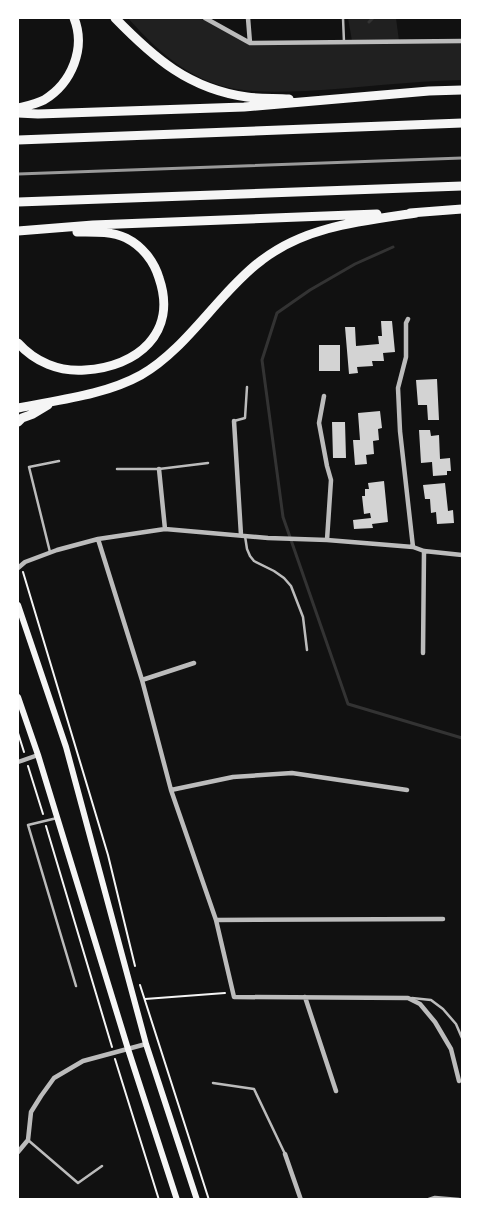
<svg xmlns="http://www.w3.org/2000/svg" width="480" height="1217" font-family="'Fira Sans',sans-serif">
<rect width="100%" height="100%" fill="#111"/>
<path fill="#202020" d="M128 18H205L250 43 352 41 348 18H396L399 41H462V80C410 81 358 88 306 91 273 92 239 94 208 81 176 68 150 43 128 18Z"/>
<g fill="none" stroke-linecap="round" stroke-linejoin="round">
<path stroke="#333" stroke-width="3" d="M369 22 373 18
M393 247 355 264 310 290 277 313 262 360 283 517 348 704 462 738"/>
</g>
<path fill="#d3d3d3" d="M381 321H392L395 352 383 353 384 361H372L373 366 357 367 358 373 349 374 345 327H355L356 346 379 344 378 336H382Z
M319 345H340V371H319Z
M437 379 439 420H428L427 405H418L416 380Z
M380 411 382 428 378 429 379 440 373 441 374 454 366 455 367 464 355 465 353 440H360L358 413Z
M332 422H345L346 458H333Z
M419 430H430L431 436 439 435 440 459 450 458 451 471H447V475L433 476 432 462 421 463Z
M384 481 388 522 372 524 373 528 354 529 353 520 371 518 370 513 364 514 362 496H365V489H369L368 483Z
M445 483 448 511 453 510 454 523 437 524 436 512 431 513 430 499H425L423 485Z"/>
<g fill="none" stroke-linecap="round" stroke-linejoin="round">
<path stroke="#f5f5f5" stroke-width="2" d="M23 572 108 855 135 966
M18 733 24 752
M28 766 43 814
M46 826 112 1047
M140 985 209 1200
M145 999 225 993
M115 1059 159 1200"/>
<path stroke="#bcbcbc" stroke-width="2.5" d="M343 18 344 42
M234 421 245 418 247 387
M117 469H159L208 463
M245 536 247 549 250 556 254 561 274 571 284 578 291 586 303 617 307 650
M50 552 29 467 59 461
M57 818 28 825 76 986
M412 998 431 1000 443 1009 456 1024 462 1038
M213 1083 254 1089 285 1154
M28 1140 78 1183 102 1166"/>
<path stroke="#bcbcbc" stroke-width="4.5" d="M205 18 250 43 462 41
M248 18 250 43
M408 319 406 323V357L398 388 400 431 413 547
M324 396 319 423 327 466 331 480 327 540
M234 421 241 535
M159 469 165 529
M98 539 142 680 171 790 216 920 234 997 408 998 420 1004 435 1022 451 1049 459 1081
M18 568 25 562 57 550 98 539 165 529 268 538 327 540 413 547 424 551 462 555
M423 653 424 551
M142 680 194 663
M18 762 38 755
M171 790 233 777 292 773 407 790
M216 920 443 919
M305 997 336 1091
M18 1152 28 1140 31 1112 41 1096 54 1078 83 1061 146 1044
M285 1154 301 1200
M429 1200 435 1198 459 1200"/>
<path stroke="#f5f5f5" stroke-width="6" d="M18 605 66 747 146 1044 197 1200
M18 697 38 755 128 1049 177 1200"/>
<path stroke="#f5f5f5" stroke-width="9" d="M115 18C154 58 189 89 247 97 261 99 276 98 289 99
M18 108C26 106 36 104 44 100 72 83 86 48 74 18
M18 113 38 114 244 107 429 91 462 90
M18 140 462 123
M18 202 462 186
M410 213 462 209
M18 231 93 225 377 214
M18 343C35 362 59 372 85 370 137 367 178 333 159 278 154 261 142 246 126 238 111 231 93 232 77 232
M18 408C58 400 105 395 141 375 173 357 199 323 223 297 235 284 248 270 262 260 306 226 362 221 416 213
M18 422 22 418 33 414 48 405"/>
<path stroke="#9a9a9a" stroke-width="3" d="M18 174 462 158"/>
</g>
<rect width="480" height="1217" fill="none" stroke="#ffffff" stroke-width="38"/>
</svg>
